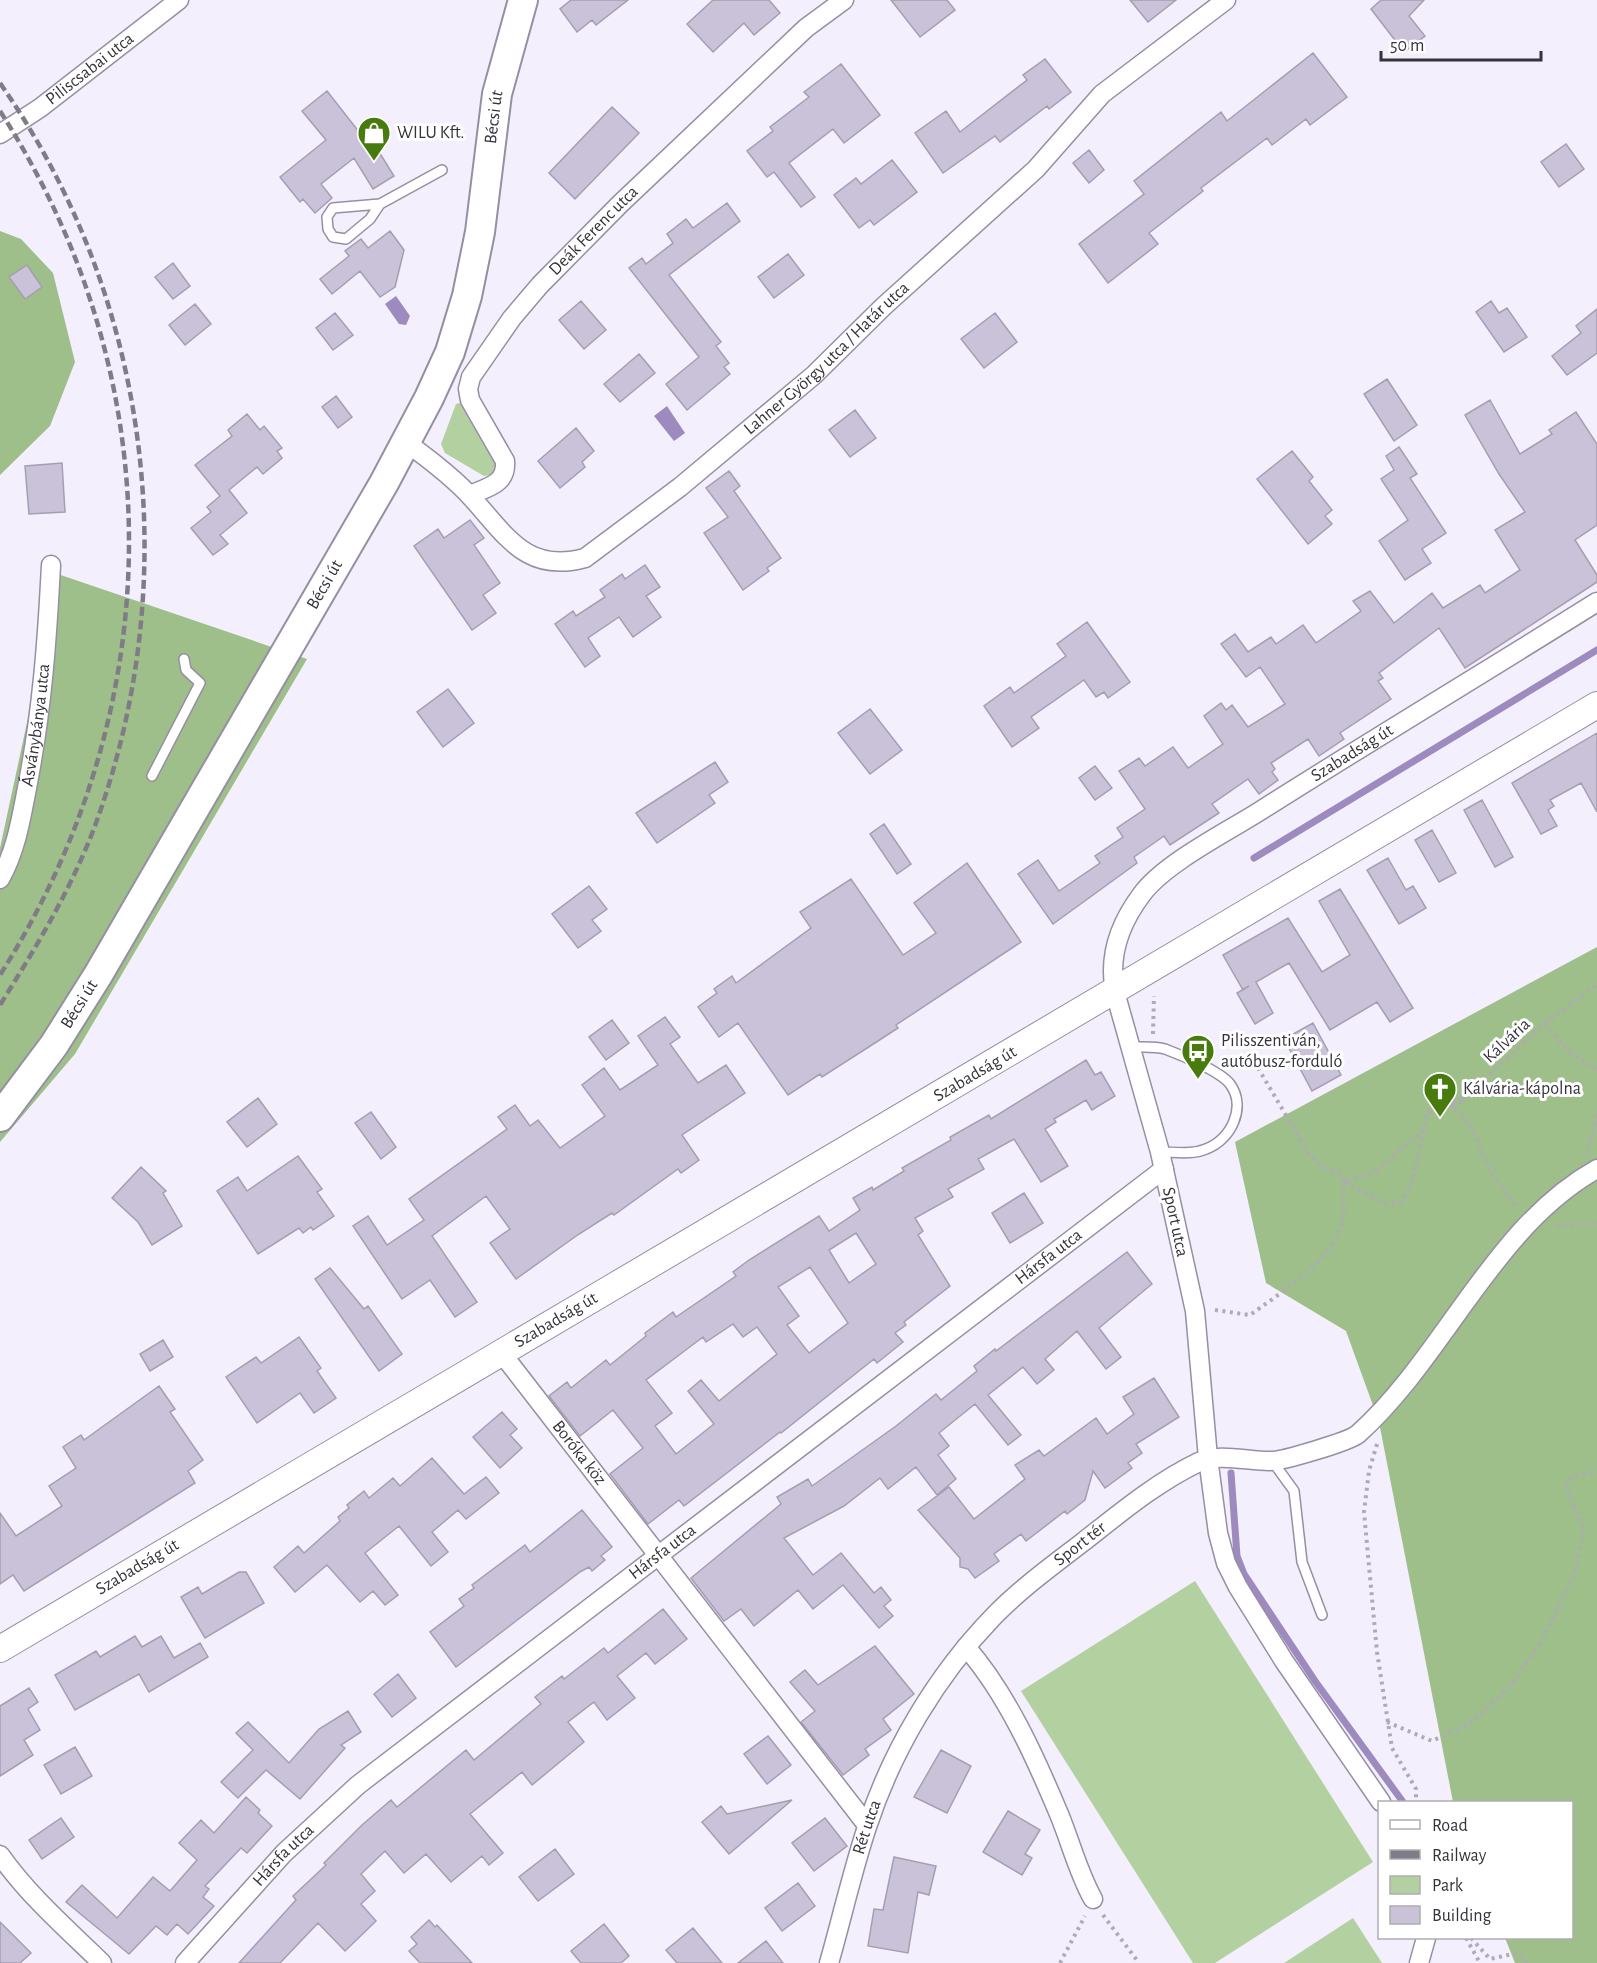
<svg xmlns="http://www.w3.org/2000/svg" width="1597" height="1963" font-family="'Alegreya Sans',sans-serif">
<rect width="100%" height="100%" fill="#f4effd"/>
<path fill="#b3d0a0" d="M460 403 495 463 496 470 492 475 484 476 445 453 441 444 456 404Z
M1195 1581 1373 1862 1215 1963H1193L1021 1691Z
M1353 1918 1382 1963H1284Z"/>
<path fill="#9ebe8a" d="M0 231 21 239 53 273 75 362 50 426 0 475Z
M46 570 307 659 75 1054 0 1142V848L31 704Z
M1597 947V1963H1515L1505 1938H1572V1802H1453L1379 1422 1346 1331 1266 1283 1235 1142Z"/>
<path fill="#9d8abf" d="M396 296 410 316 406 325 399 324 385 304Z
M667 406 685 433 674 441 654 416Z"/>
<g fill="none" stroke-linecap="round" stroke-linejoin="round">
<path stroke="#9d8abf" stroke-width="7" d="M1254 858 1597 650
M1231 1473 1237 1556 1244 1574 1315 1681 1403 1802"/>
</g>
<path fill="#c9c2d8" stroke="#a59eb3" stroke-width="1.5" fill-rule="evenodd" d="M571 0H628L596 25 592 20 577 32 560 9Z
M713 0H769L780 13 754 35 744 23 713 52 687 24Z
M891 0H947L955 10 920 37Z
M1130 0H1176L1148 22Z
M1381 0H1424L1409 16 1425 36 1404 52 1371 9Z
M1313 53 1347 97 1310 125 1306 119 1272 145 1267 138 1201 188 1203 191 1149 233 1158 244 1108 283 1079 244 1144 194 1134 181 1221 112 1227 121Z
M1045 59 1071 92 1049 109 1047 106 1000 142 995 136 943 173 915 133 946 111 960 132 1027 80 1023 75Z
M841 64 880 115 844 143 833 129 789 163 815 197 801 207 774 172 767 177 747 151 773 131 770 127 809 97 804 92Z
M327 91 363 137 368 134 394 176 373 189 354 158 321 184 332 198 315 213 303 199 300 202 280 177 326 140 302 111Z
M612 107 639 133 575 199 549 173Z
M1566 144 1584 169 1559 187 1541 162Z
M1089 150 1104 170 1089 183 1073 163Z
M892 160 917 192 874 225 870 220 859 228 834 195 856 178 861 184Z
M727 203 740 221 669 275 721 342 716 346 729 363 724 367 730 374 687 410 666 384 699 357 629 268 642 258 646 264 673 243 667 234 686 219 693 228Z
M390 231 404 250 395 287 380 297 360 271 332 294 320 279 349 256 345 251 361 239 368 248Z
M788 254 804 275 774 298 758 277Z
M173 263 190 286 173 299 155 277Z
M27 265 42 287 25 299 9 277Z
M581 301 606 330 584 349 559 320Z
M1491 301 1499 313 1507 308 1527 337 1504 352 1476 312Z
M195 304 211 324 185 345 169 325Z
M1597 309V353L1567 375 1552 356 1581 333 1576 326Z
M335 313 353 335 333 350 316 328Z
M995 313 1017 342 984 368 961 339Z
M639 354 655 373 620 402 604 384Z
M1387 379 1417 425 1394 441 1364 394Z
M336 396 352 417 338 428 322 407Z
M1490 400 1520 454 1552 434 1549 430 1576 412 1597 444V525L1575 540 1597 575V582L1465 668 1439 628 1379 673 1383 678 1378 681 1391 699 1340 733 1344 739 1319 756 1308 739 1271 763 1275 769 1272 772 1278 780 1259 794 1248 779 1212 804 1219 813 1170 845 1164 836 1134 857 1137 863 1053 924 1018 874 1038 860 1059 891 1100 863 1095 856 1123 837 1117 828 1145 809 1119 771 1139 758 1145 766 1173 747 1188 768 1223 744 1204 716 1221 703 1226 710 1232 705 1248 727 1285 704 1260 667 1246 677 1221 644 1235 634 1248 652 1271 637 1276 644 1303 625 1316 643 1361 611 1353 601 1370 591 1394 623 1432 593 1443 608 1480 585 1485 593 1520 570 1495 530 1525 512 1499 474 1465 415Z
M855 410 876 438 850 457 829 430Z
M247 414 260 430 264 426 282 448 277 451 282 458 263 474 257 467 229 490 247 513 220 535 228 544 213 555 191 528 211 512 207 507 220 496 195 465 232 436 228 430Z
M576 428 594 451 582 462 585 467 560 488 538 461Z
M1399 447 1417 474 1410 478 1446 533 1422 549 1431 563 1405 580 1379 541 1408 520 1381 479 1394 470 1386 456Z
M1292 451 1313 477 1309 481 1332 510 1325 516 1332 524 1308 544 1257 479Z
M62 463 65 512 29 514 25 466Z
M729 471 740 486 734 491 781 558 767 568 769 571 743 590 704 533 728 517 706 488Z
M470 520 484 538 474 545 500 583 483 595 496 613 472 630 414 546 438 529 444 538Z
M645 565 660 587 646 596 661 617 633 637 619 617 588 638 600 656 585 667 555 624 573 611 576 616 605 597 600 590 622 574 625 579Z
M1087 622 1130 682 1108 698 1104 692 1096 697 1084 680 1031 717 1039 728 1012 747 984 706 1010 687 1014 693 1066 656 1057 644Z
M448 689 474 723 443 747 417 712Z
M870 709 902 750 870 774 838 733Z
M1597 733V812L1581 783 1550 800 1554 806 1548 810 1557 826 1541 834 1512 783Z
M715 762 728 782 709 795 715 803 657 843 636 813Z
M1095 766 1112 788 1095 800 1079 778Z
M1482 800 1513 857 1495 867 1464 810Z
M884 824 911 864 897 874 870 834Z
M1432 830 1456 873 1439 882 1415 840Z
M1388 858 1406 890 1413 886 1426 908 1399 924 1367 870Z
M967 863 1021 942 896 1025 898 1028 878 1041 822 1077 820 1074 788 1095 738 1023 719 1037 698 1007 717 993 714 989 732 976 736 983 811 928 800 912 851 879 903 955 936 933 914 903Z
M589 886 607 909 592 920 601 931 578 948 552 914Z
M1340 889 1413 1008 1390 1022 1377 1002 1330 1030 1289 963 1256 982 1273 1013 1255 1024 1237 993 1249 986 1243 990 1223 955 1288 918 1322 972 1350 955 1319 901Z
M665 1017 680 1037 670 1044 698 1083 726 1065 745 1093 682 1135 699 1160 681 1173 678 1169 614 1215 612 1213 579 1234 516 1279 490 1243 510 1229 486 1196 432 1236 477 1302 455 1317 430 1280 402 1299 353 1226 368 1216 387 1245 424 1220 409 1199 507 1129 498 1117 515 1105 530 1126 538 1120 560 1148 605 1116 582 1085 604 1068 620 1090 658 1065 638 1036Z
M612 1020 629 1043 606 1060 589 1037Z
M1313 1023 1341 1075 1312 1091 1284 1039Z
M1086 1060 1095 1075 1101 1072 1115 1096 1092 1110 1086 1100 1054 1119 1056 1122 1045 1129 1068 1166 1041 1182 1014 1139 978 1159 984 1169 948 1189 953 1197 915 1218 923 1231 918 1235 950 1286 904 1322 906 1325 895 1333 903 1342 877 1363 874 1359 781 1433 780 1432 684 1506 679 1500 648 1524 610 1474 643 1448 613 1410 580 1436 549 1396 567 1382 571 1388 606 1360 610 1365 646 1336 645 1333 673 1312 676 1317 736 1276 733 1272 749 1260 819 1216 829 1231 860 1210 853 1198 872 1187 873 1190 904 1171 902 1168 951 1140 950 1137 989 1115 991 1119ZM856 1233 876 1264 849 1283 829 1250ZM810 1267 848 1323 809 1353 787 1325 799 1316 778 1287ZM733 1324 743 1337 757 1327 777 1354 719 1401 701 1380 688 1391 714 1424 676 1454 655 1426 672 1413 646 1380 703 1337 706 1342Z
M258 1098 277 1124 247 1147 227 1122Z
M371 1112 396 1147 381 1159 355 1123Z
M298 1156 322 1189 317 1192 334 1216 313 1230 311 1227 303 1233 299 1228 258 1254 217 1191 238 1177 247 1191Z
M141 1167 166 1191 163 1193 182 1226 152 1245 138 1222 112 1198Z
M1024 1193 1043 1223 1010 1243 992 1213Z
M1127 1252 1152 1284 1099 1328 1121 1357 1106 1369 1077 1331 1045 1359 1054 1370 1037 1384 1023 1367 988 1395 1021 1435 1008 1445 975 1404 939 1433 949 1446 938 1455 956 1479 937 1495 916 1467 888 1489 880 1478 844 1506 784 1538 813 1575 841 1553 874 1593 881 1587 891 1600 884 1606 893 1616 879 1628 843 1585 813 1609 798 1590 754 1626 741 1609 724 1621 691 1578 781 1504 777 1497 808 1479 812 1486 896 1426 936 1394 941 1400 977 1371 974 1366 995 1349 996 1351Z
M330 1268 364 1309 368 1306 402 1354 379 1371 315 1279Z
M299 1337 321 1368 317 1371 336 1398 314 1413 300 1393 257 1423 226 1377 256 1357 261 1363Z
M163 1340 173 1357 150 1371 140 1354Z
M1154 1378 1179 1417 1136 1444 1142 1453 1128 1463 1132 1468 1105 1488 1093 1471 1085 1500 1067 1514 1065 1511 1026 1541 1021 1534 994 1554 999 1561 975 1578 968 1569 960 1567V1558L918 1510 949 1487 974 1519 1025 1479 1015 1465 1039 1450 1044 1456 1096 1418 1107 1434 1134 1414 1123 1397Z
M159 1386 175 1409 170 1412 203 1460 188 1471 195 1483 24 1591 13 1575 0 1584V1513L16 1536 62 1506 49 1486 76 1468 63 1447 81 1435 84 1440Z
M502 1412 517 1429 510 1435 522 1448 500 1468 473 1437Z
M432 1458 464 1494 486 1477 499 1493 466 1519 458 1510 432 1532 448 1552 431 1566 399 1526 365 1553 398 1595 385 1605 373 1591 360 1602 327 1565 295 1592 274 1567 298 1546 304 1553 340 1521 338 1517 349 1508 347 1505 364 1491 369 1498 393 1478 400 1486Z
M582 1510 612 1547 601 1556 605 1560 592 1571 589 1567 580 1572 456 1667 430 1632 464 1606 459 1599 474 1588 472 1585 525 1545 530 1552Z
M239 1572H246L264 1603 205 1638 181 1597 198 1587 202 1594Z
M663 1609 687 1639 655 1664 646 1653 617 1676 635 1698 607 1720 594 1702 568 1722 584 1742 532 1785 522 1772 470 1814 503 1853 489 1865 482 1856 451 1882 426 1854 404 1873 385 1851 361 1874 375 1891 361 1904 376 1921 345 1951 318 1923 280 1963H239L296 1900 293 1896 326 1865 324 1863 362 1825 391 1800 397 1807 466 1750 474 1760 541 1704 535 1697 562 1676 564 1679 604 1648 608 1653Z
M135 1636 142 1647 161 1636 174 1658 200 1643 208 1657 149 1692 139 1674 75 1710 55 1675 96 1651 100 1657Z
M875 1646 914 1694 883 1719 891 1730 865 1749 869 1755 843 1775 801 1722 815 1711 790 1682 805 1670 818 1685Z
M398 1674 416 1698 392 1717 374 1694Z
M29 1688 38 1702 28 1709 40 1730 24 1740 33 1755 0 1776V1706Z
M348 1711 361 1732 341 1745 345 1748 300 1799 266 1770 238 1798 221 1782 253 1750 236 1733 248 1722 289 1763 319 1729Z
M768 1736 791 1765 767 1784 744 1754Z
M75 1747 92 1776 61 1794 44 1765Z
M941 1750 971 1766 947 1813 914 1797Z
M246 1797 260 1810 258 1813 272 1826 247 1853 241 1848 205 1886 209 1889 203 1897 214 1906 188 1934 177 1924 167 1935 156 1926 129 1954 66 1902 82 1885 117 1918 153 1877 170 1891 197 1860 179 1843 201 1820 214 1833Z
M792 1800 729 1854 702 1822 721 1806 727 1814Z
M1008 1811 1040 1830 1025 1854 1032 1858 1022 1875 983 1852Z
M61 1818 74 1837 42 1859 29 1840Z
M825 1818 847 1846 814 1871 792 1843Z
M555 1849 574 1874 538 1901 519 1877Z
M894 1857 936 1866 929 1895 918 1892 908 1953 868 1946 874 1909 883 1910Z
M798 1883 815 1906 782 1931 765 1908Z
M429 1920 435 1927 437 1925 472 1963H420L409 1951 417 1944 411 1937Z
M0 1922 31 1953 20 1963H0Z
M604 1924 629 1956 621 1963H581L571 1951Z
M693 1928 722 1963H677L666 1950Z
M766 1941 783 1963H738Z"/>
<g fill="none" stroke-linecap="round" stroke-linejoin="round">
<g stroke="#968fa3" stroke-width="12">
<path id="lane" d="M380 204 370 219 346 239 333 237 328 229 327 217 333 208 380 204 442 170
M152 776 200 683 186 670 184 659
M1133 1047C1143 1047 1155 1046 1165 1049 1181 1055 1220 1071 1230 1084 1247 1107 1231 1140 1206 1149 1192 1155 1175 1152 1160 1152
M1273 1462 1294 1491 1302 1562 1322 1615"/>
</g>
<g stroke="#968fa3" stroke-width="21">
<g id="street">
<path id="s1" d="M0 134 40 108 179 0"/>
<path id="s2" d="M407 443C429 459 453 477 471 497 506 535 526 574 585 558L680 487 814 375 884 306 1036 169 1102 94 1226 0"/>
<path id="s3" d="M470 495C488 487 507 484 505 461L470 400 468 389 471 377 512 318 540 285 620 204 806 28 844 0"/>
<path id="s4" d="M0 879C16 851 21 819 27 788 42 711 47 643 51 565"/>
<path id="s5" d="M500 1351 867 1825"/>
<path d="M966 1647C1007 1694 1035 1757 1059 1814 1071 1843 1078 1872 1093 1899"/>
<path id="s6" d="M1381 1802 1284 1661 1238 1587 1226 1563 1218 1533 1208 1458 1195 1311 1160 1152 1115 992C1108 956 1120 923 1142 894 1165 863 1227 832 1260 811 1372 740 1485 672 1597 602"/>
<path d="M0 1855C29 1896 66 1928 102 1963"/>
<path id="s7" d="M185 1963 284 1853 358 1785 1164 1169"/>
<path id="s8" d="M829 1963C842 1918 852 1872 867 1827 892 1750 937 1675 993 1617 1020 1589 1052 1566 1083 1542 1120 1513 1157 1482 1199 1462 1219 1453 1247 1461 1269 1461 1281 1462 1350 1441 1358 1434 1445 1356 1493 1227 1597 1169"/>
<path d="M1419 1963 1426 1938"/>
</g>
</g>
<g stroke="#968fa3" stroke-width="28">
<g id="secondary">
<path id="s9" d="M0 1649C531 1332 1067 1024 1597 705"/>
</g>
</g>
<g stroke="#968fa3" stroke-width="32">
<g id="primary">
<path id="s10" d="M0 1117 54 1045 98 975 384 483 429 398 450 352 467 296 480 232 497 94 523 0"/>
</g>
</g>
<path stroke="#aeaab6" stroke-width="4" stroke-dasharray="3 4.5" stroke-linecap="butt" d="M1545 1023 1567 1051 1597 1070
M1153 1034 1154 996
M1258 1068 1309 1154 1322 1167 1340 1174 1344 1182 1376 1171 1424 1129 1426 1115 1440 1103C1470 1110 1477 1141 1488 1166 1495 1180 1508 1194 1517 1208
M1452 1105 1456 1106 1454 1101 1460 1102 1459 1097 1464 1098 1462 1094 1467 1095 1466 1090 1471 1091 1470 1087 1475 1088 1545 1023 1597 985
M1587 1154 1597 1115
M1556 1226 1597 1223
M1215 1310 1250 1315C1278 1295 1325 1264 1339 1233 1345 1220 1343 1197 1344 1182L1386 1204 1401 1202 1412 1184 1424 1130
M1377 1444 1369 1471 1364 1512 1377 1652 1392 1748 1416 1789V1802
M1387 1722 1432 1741 1472 1722 1509 1687 1541 1643 1574 1574 1584 1529 1566 1487 1571 1477 1597 1471
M1103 1915 1139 1963
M1466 1938 1480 1963
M1471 1938 1490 1959 1517 1953 1527 1963
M1060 1963 1085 1916"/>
<use href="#lane" stroke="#fff" stroke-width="9"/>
<use href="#street" stroke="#fff" stroke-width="18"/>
<use href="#secondary" stroke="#fff" stroke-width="26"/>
<use href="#primary" stroke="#fff" stroke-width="28"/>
<path stroke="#807c87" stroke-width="4.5" stroke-dasharray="9 4.5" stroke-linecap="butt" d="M0 83C152 300 186 584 93 831 69 893 35 949 0 1005
M0 111C173 380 171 706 0 975"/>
</g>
<defs>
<g id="shop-pin" transform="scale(1.725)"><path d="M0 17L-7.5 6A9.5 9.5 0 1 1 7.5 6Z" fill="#477b0d" stroke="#fff"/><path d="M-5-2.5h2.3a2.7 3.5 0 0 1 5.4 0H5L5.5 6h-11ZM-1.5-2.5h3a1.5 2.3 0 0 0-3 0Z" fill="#fff"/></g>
<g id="bus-pin" transform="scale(1.725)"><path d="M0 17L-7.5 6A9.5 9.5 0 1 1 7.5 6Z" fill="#477b0d" stroke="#fff"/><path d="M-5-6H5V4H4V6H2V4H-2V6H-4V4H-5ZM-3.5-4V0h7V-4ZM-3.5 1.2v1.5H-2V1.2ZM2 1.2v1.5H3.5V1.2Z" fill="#fff"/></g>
<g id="church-pin" transform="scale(1.725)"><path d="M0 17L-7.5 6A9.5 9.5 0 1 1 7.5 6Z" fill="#477b0d" stroke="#fff"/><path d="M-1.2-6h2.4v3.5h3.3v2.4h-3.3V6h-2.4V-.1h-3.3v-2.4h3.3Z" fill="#fff"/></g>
</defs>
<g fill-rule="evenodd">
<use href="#shop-pin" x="374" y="133"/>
<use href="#bus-pin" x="1198" y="1051"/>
<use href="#church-pin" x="1440" y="1089"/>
</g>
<g text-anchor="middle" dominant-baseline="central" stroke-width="6" stroke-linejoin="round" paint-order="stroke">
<g font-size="18" fill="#35323b" stroke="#fff">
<text stroke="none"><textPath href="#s1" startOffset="111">Piliscsabai utca</textPath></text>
<text stroke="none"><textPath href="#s10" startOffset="1128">Bécsi út</textPath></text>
<text stroke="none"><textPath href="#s3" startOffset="339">Deák Ferenc utca</textPath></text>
<text stroke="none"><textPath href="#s2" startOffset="537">Lahner György utca / Határ utca</textPath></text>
<text stroke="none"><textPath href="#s10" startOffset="624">Bécsi út</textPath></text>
<text stroke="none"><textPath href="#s4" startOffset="159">Ásványbánya utca</textPath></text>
<text stroke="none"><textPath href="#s6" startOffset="1227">Szabadság út</textPath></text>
<text stroke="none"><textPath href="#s10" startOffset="138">Bécsi út</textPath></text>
<text transform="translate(1507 1041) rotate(-43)">Kálvária</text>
<text stroke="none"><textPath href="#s9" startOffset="1132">Szabadság út</textPath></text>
<text transform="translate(1175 1222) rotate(78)">Sport utca</text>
<text stroke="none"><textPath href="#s7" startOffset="1118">Hársfa utca</textPath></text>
<text stroke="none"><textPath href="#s9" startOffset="646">Szabadság út</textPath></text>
<text stroke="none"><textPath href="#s5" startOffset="129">Boróka köz</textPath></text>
<text stroke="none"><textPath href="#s8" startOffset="502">Sport tér</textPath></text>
<text stroke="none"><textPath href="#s7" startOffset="632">Hársfa utca</textPath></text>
<text stroke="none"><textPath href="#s9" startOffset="160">Szabadság út</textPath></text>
<text stroke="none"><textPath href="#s8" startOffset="141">Rét utca</textPath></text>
<text stroke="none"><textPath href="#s7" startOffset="146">Hársfa utca</textPath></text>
</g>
<g font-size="18" fill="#35323b" stroke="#fff" text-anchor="start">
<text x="397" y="133">WILU Kft.</text>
<text x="1221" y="1041">Pilisszentiván,<tspan x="1221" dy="21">autóbusz-forduló</tspan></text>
<text x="1463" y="1089">Kálvária-kápolna</text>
</g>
</g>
<rect x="1378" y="1801" width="195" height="138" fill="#ffffff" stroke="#aeadb1" stroke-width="1.5"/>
<rect x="1390" y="1820" width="30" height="9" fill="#ffffff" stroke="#aeadb1" stroke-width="1.5"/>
<text x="1432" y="1831" font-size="18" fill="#35323b">Road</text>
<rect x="1390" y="1850" width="30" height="9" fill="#807c87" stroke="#aeadb1" stroke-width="1.5"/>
<text x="1432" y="1861" font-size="18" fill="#35323b">Railway</text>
<rect x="1390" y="1876" width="30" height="18" fill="#b3d0a0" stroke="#aeadb1" stroke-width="1.5"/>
<text x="1432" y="1891" font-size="18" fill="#35323b">Park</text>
<rect x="1390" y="1906" width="30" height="18" fill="#c9c2d8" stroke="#aeadb1" stroke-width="1.5"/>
<text x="1432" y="1921" font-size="18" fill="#35323b">Building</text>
<path d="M1381 51v9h160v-9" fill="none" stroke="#35323b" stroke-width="3"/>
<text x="1390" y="51" font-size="18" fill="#35323b" stroke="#ffffff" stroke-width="4.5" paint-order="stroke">50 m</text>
</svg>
